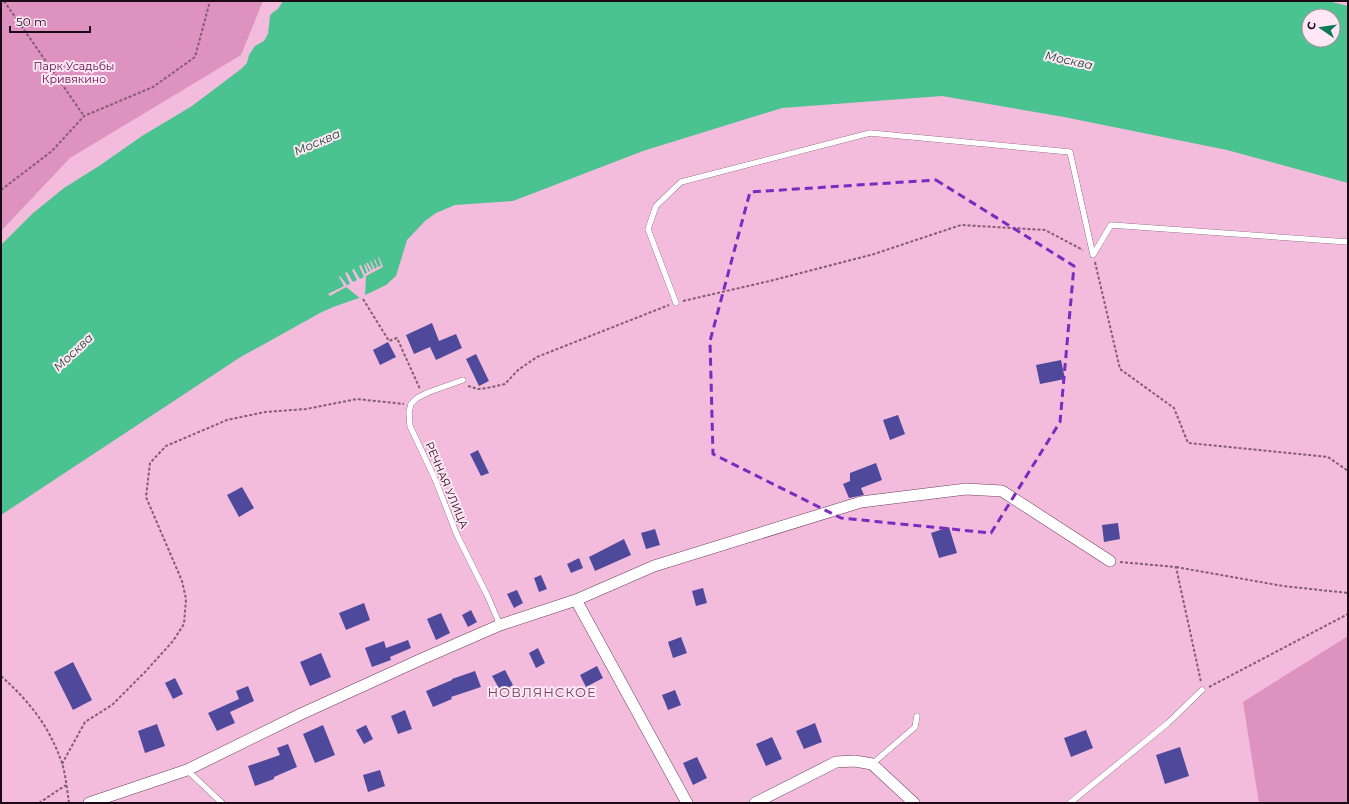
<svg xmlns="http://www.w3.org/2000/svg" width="1349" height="804" font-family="Montserrat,sans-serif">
<rect width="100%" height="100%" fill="#f3bbdc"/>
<path fill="#dd92c0" d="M1 1H263L241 55 70 158 1 231Z
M1348 636V803H1259L1243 702Z"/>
<path fill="#4ac391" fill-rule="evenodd" d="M283 1H1328L1348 6V183L1227 150 1064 117 942 96 782 108 643 151 513 201 455 205 436 213 425 221 407 240 396 276 386 285 359 298 333 307 320 313 239 358 1 515V245L32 214 64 188 99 166 142 136 192 106 241 69 247 63 249 55 255 46 264 41 268 34 270 16 272 13 278 9ZM1309 16H1333V40H1309Z"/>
<path fill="#f3bbdc" d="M378 257H379L383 267 366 276 365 297 361 299 346 287 330 296 328 294 344 286 339 277 340 276 347 285 350 284 345 273 347 272 353 282 357 280 352 270 354 269 360 279 364 277 359 266 361 265 365 274 367 273 364 265 365 264 369 272 370 271 366 263H368L372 270 373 269 370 261H371L375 269 377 267 374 260 375 259 378 267 381 266Z"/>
<path fill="#4f499c" d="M432 323 439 341 456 334 462 348 436 360 430 347 414 354 406 335Z
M388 342 396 357 380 365 373 350Z
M476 354 489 381 479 386 466 359Z
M1061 360 1065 379 1040 384 1036 365Z
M898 415 905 434 890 440 883 420Z
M478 450 489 473 481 476 470 454Z
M876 463 882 480 861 488 864 495 849 498 843 484 850 481V473Z
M242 487 254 508 239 517 227 495Z
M1118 523 1120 539 1104 542 1102 525Z
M949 527 957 553 939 558 931 533Z
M655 529 660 545 646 549 641 533Z
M624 539 631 555 595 571 589 557Z
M579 558 583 568 571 573 567 564Z
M541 575 547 589 539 592 534 578Z
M703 588 707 603 696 606 692 591Z
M517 590 523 603 514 608 507 594Z
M364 603 370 620 346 630 339 613Z
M471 610 477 622 468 627 462 615Z
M441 613 450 633 436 640 427 619Z
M681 637 687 653 673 658 668 642Z
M408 640 411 648 390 657 391 660 372 667 365 648 384 641 386 648Z
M538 648 545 663 536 668 529 653Z
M321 653 331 677 310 686 300 662Z
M73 662 92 700 73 710 54 672Z
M597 666 603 678 586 687 580 675Z
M505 670 513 685 501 692 492 676Z
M475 671 481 687 451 697 452 699 433 707 426 691 452 680V679Z
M175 678 183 694 173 699 165 683Z
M248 686 254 701 230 712 235 723 217 731 208 713 239 699 236 691Z
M675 690 681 705 668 710 662 695Z
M405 710 412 729 398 734 391 716Z
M815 723 822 742 804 749 796 731Z
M157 724 165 746 145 753 138 731Z
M323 725 335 755 315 763 303 734Z
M366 725 373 739 364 744 356 730Z
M1086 730 1093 748 1071 757 1064 738Z
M772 737 782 759 766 766 756 744Z
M288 744 297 767 274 777V779L255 786 248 766 280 755 277 748Z
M1180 747 1189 776 1165 784 1156 755Z
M697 757 707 778 693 785 683 763Z
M380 770 385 786 368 792 363 775Z"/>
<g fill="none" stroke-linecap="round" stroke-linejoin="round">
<g stroke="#6f405d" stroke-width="6">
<path id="lane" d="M676 303 648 229 656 206 681 182 870 133 1070 152 1093 255 1111 225 1348 242
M463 380 429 392 417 398 411 404 409 412 410 426 435 479 457 535 488 597 500 625
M872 764 915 727 917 716
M187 770 222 803
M1070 803 1168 723 1202 690"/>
</g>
<g stroke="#6f405d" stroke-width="12">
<path id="street" d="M576 600 687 803
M89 803 187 770 301 714 424 658 500 625 576 600 654 566 861 502 966 489 1002 491 1110 561
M755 803 836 762 855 761 872 764 914 803"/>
</g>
<path stroke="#825e74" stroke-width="2" stroke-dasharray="3 2" stroke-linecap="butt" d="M4 1 84 116
M1 190 52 151 84 116 153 87 195 57 210 1
M1095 262 1120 369 1174 408 1188 443 1328 457 1348 471
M363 299 389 341 397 338 420 389
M683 301 774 280 874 254 961 225 1045 230 1083 250
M468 386 478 389 487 388 505 384 518 370 537 357 669 305
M1120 562 1176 567 1201 682
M1176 567 1283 586 1348 593
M1 676C30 702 49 726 62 763 66 776 67 790 69 803
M1209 687 1348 614
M62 764 85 722 112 705 145 672 173 641 184 624 186 599 182 581 146 497 150 463 166 446 227 420 265 412 306 409 357 399 404 404
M39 803 66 785"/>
<use href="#lane" stroke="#fff" stroke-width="5.5"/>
<use href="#street" stroke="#fff" stroke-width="11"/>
</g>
<path fill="none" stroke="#7b2cbf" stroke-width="3" stroke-dasharray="8 5" stroke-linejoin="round" d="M936 180 1074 266 1060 422 991 533 841 518 713 454 710 341 750 192Z"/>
<g text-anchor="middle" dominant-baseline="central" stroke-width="4" stroke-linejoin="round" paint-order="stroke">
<g font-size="11" fill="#5d0a46" stroke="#ffe7f5">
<text x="74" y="66">Парк Усадьбы<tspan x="74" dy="13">Кривякино</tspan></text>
</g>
<g font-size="11" fill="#1b0915" stroke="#ffe7f5">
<text transform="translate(447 485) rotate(67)">РЕЧНАЯ УЛИЦА</text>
</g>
<g font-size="12" font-style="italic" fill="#144631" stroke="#ffe7f5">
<text transform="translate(1069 60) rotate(12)">Москва</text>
<text transform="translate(317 142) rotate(-23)">Москва</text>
<text transform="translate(73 352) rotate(-43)">Москва</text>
</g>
<g font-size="13" letter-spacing="1" fill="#734360" stroke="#ffe7f5">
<text x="542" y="692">НОВЛЯНСКОЕ</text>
</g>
</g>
<rect width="1349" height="804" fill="none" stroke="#1b0915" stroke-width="4"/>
<g transform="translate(1321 28) rotate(283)"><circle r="19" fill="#ffe7f5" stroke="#a48e9b"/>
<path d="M0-3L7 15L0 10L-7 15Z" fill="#0d7a55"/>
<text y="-6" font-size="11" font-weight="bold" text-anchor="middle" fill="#1b0915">С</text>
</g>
<path d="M10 26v6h80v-6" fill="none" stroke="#1b0915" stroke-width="2"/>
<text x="16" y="26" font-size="12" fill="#1b0915" stroke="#ffe7f5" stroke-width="3" paint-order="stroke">50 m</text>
</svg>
